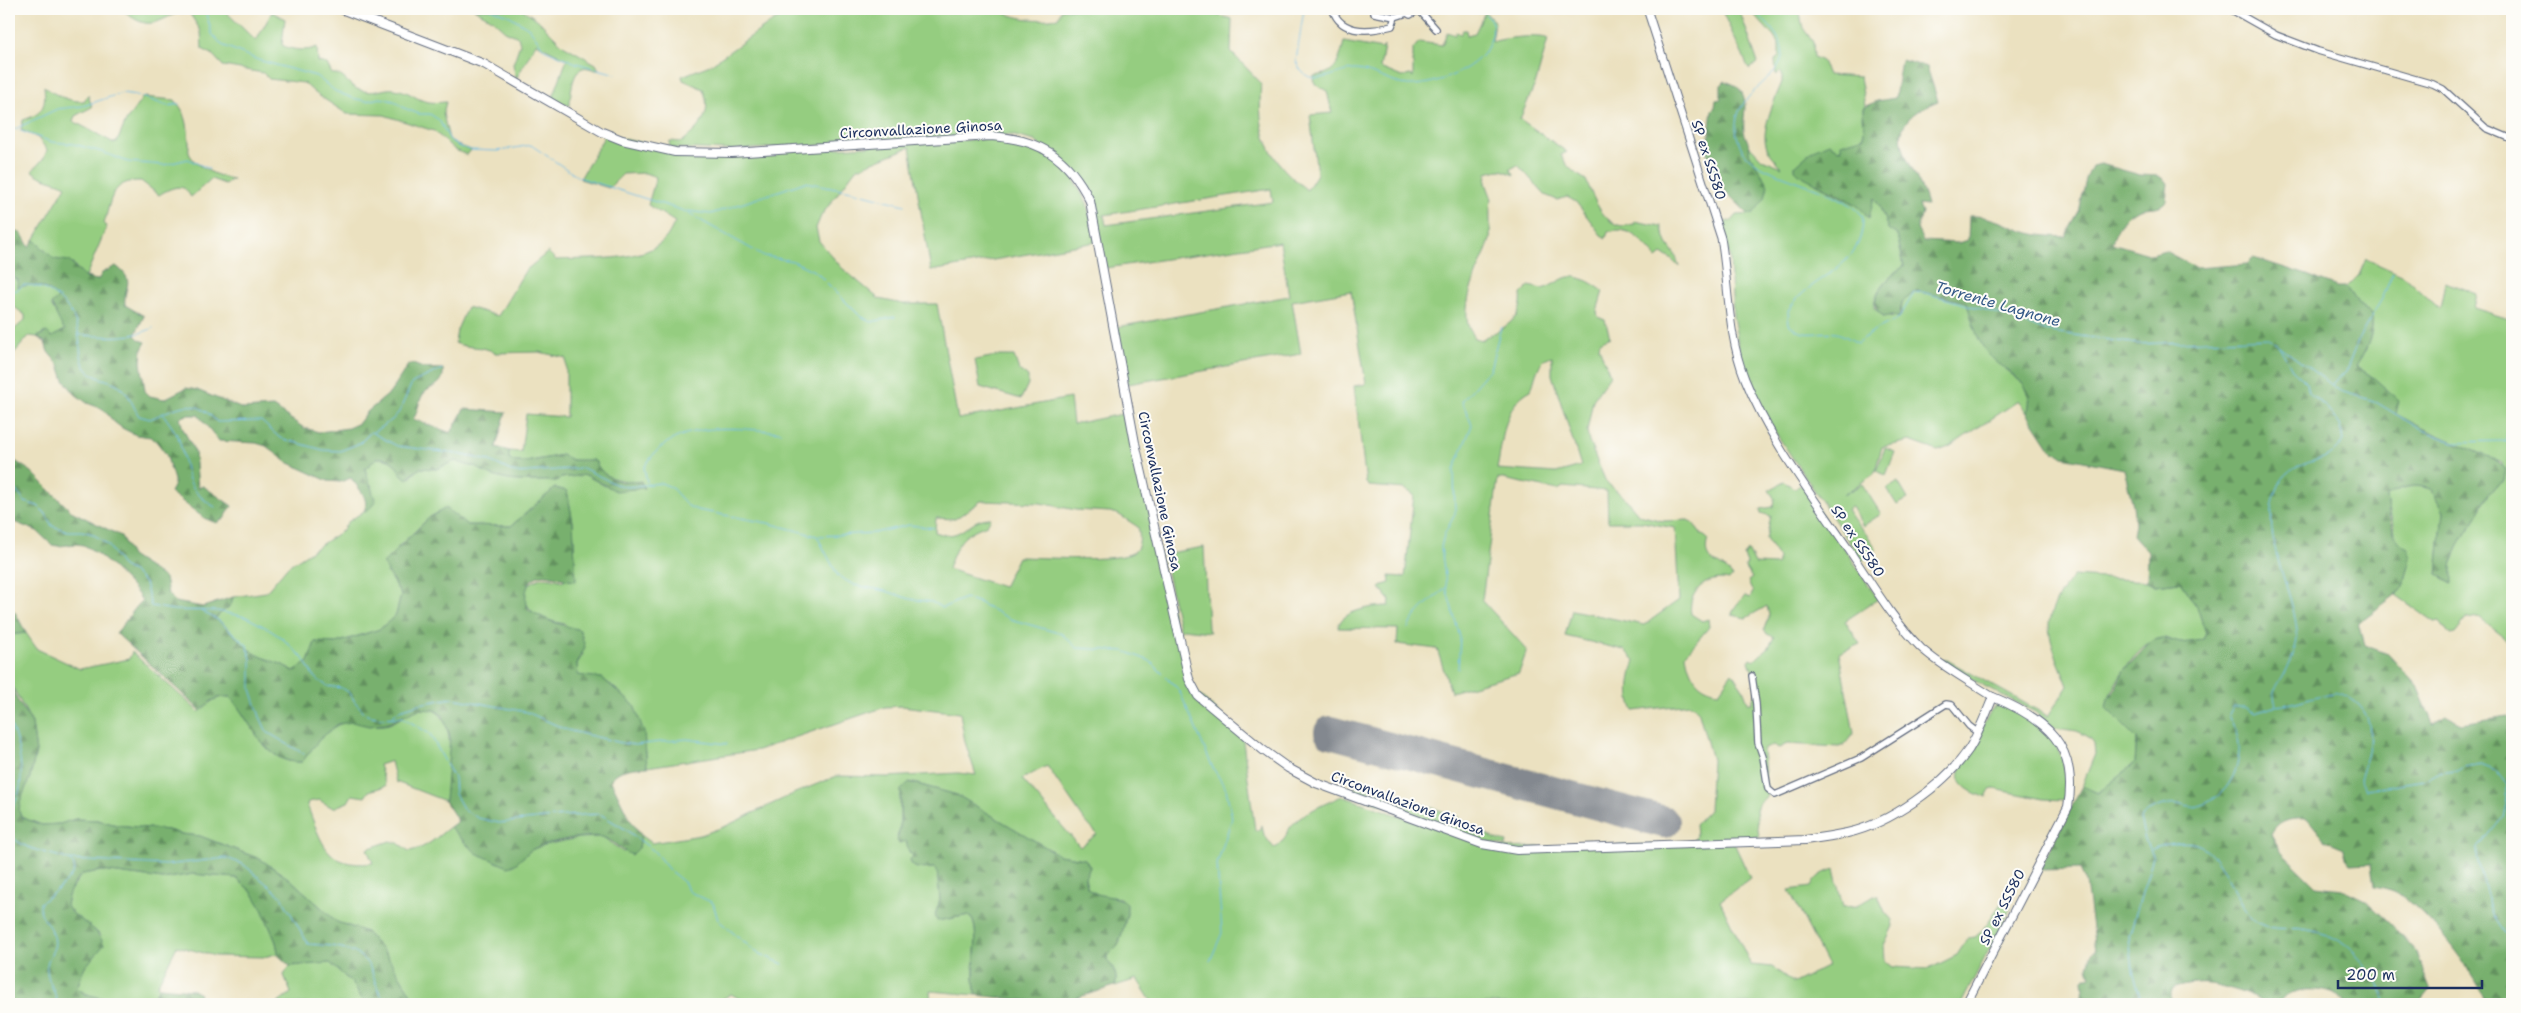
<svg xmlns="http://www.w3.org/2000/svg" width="2521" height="1013" font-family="'Shantell Sans',sans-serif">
<defs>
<pattern id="forest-firs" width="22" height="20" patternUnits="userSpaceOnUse" patternTransform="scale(1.25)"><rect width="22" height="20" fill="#78b06e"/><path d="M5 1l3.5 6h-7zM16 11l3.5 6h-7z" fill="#62905e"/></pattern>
</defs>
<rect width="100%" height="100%" fill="#fdfcf7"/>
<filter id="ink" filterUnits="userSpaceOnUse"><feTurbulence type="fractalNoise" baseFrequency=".02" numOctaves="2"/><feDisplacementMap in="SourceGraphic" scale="10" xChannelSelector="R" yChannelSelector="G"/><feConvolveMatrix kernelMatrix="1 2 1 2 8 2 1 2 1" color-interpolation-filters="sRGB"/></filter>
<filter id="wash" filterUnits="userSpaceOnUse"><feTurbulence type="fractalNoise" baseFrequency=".0096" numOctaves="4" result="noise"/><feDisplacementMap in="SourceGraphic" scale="20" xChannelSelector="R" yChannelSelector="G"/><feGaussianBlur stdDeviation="1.12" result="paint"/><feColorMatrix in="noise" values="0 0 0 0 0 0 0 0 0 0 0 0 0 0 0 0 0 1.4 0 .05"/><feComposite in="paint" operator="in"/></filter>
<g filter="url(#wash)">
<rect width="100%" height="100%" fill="#ebe1c0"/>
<path fill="#95cd80" stroke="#587e6f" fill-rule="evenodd" d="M121 9H223L256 41 272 12 285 19 282 45C290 50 308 52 317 47L318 62 327 64 332 74C342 72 348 85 357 89 375 96 382 87 395 89 418 93 415 105 446 102L443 114 449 139 457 145 471 150 467 155 455 150 434 131 384 115 347 114 315 93 304 83 269 79 263 73 223 66 212 54 202 49 201 31 190 14C173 8 162 26 145 23 135 21 128 14 121 9Z
M474 9H522L538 20 563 45 596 64 599 70C594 71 588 66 583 68 572 71 570 97 570 106L552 100 567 59 536 43 516 79 513 64 520 44 518 37 505 31 493 20Z
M802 9H999C1014 20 1040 21 1058 18L1061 10 1064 9H1214L1217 15 1232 19 1231 52 1261 83C1257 133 1267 159 1307 190L1317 174 1310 115 1332 113 1327 91 1316 85 1313 80 1314 76C1337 74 1339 61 1344 42L1382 49 1384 46 1380 68 1402 77 1410 75 1413 77V49L1419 42 1442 45 1447 32 1455 35 1456 32 1461 34 1463 30H1466L1467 35 1475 33 1485 12 1495 22 1492 42C1502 38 1540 34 1548 39L1536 82 1520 119 1567 152 1561 155C1567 168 1575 173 1586 180 1593 196 1602 224 1623 226 1627 226 1631 224 1635 224L1634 221 1661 226 1667 243 1676 256 1679 267 1671 259 1662 254 1657 258C1643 243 1630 224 1608 232L1606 238 1601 235 1576 202 1567 197 1557 200 1545 195 1518 165 1510 169 1515 175C1500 170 1504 168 1487 173L1486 183 1492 199C1488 205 1491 230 1490 240 1481 268 1454 309 1474 338L1482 340C1503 327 1524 321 1521 294L1529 286 1542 289C1551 287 1557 281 1565 278 1577 273 1594 284 1603 291L1597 311 1598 317 1605 320 1610 337 1600 342 1599 347 1610 375 1593 400 1587 431 1589 442 1606 482 1624 497 1639 515 1663 521 1688 520 1694 524 1699 532 1708 539C1700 565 1722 560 1732 576L1729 580C1708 575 1687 591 1691 614L1702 621 1708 619 1709 627 1686 654C1689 674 1697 689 1719 692L1732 673 1743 689 1748 702 1752 703 1754 694 1758 688 1749 661 1751 658 1755 660 1769 647 1774 637 1767 634 1764 629 1769 615 1767 606 1746 618 1732 615C1732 609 1740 600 1745 596L1750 598 1753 592 1748 581 1752 578 1745 567 1747 564 1744 556 1748 550 1755 564 1777 565 1779 558 1766 539 1771 516 1761 513 1760 509 1773 507 1774 498 1769 490 1784 482 1794 488 1802 485 1878 599 1845 621 1860 644 1839 653 1854 733 1844 745 1839 747 1787 744 1779 748 1773 745 1763 750 1767 796 1758 804 1756 810 1759 838 1693 841 1696 836 1695 825 1709 810 1712 760 1699 713 1694 706 1690 704 1634 711C1626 694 1630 678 1635 660L1624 650 1565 636 1572 610 1644 625 1679 600 1675 528 1642 522H1608L1607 491 1563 487 1558 490 1498 478 1482 600 1527 650 1519 673 1451 692 1437 649 1397 644 1398 629 1338 628C1340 610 1375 606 1389 606L1390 600 1380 588 1383 585 1390 583 1389 576 1405 577 1414 495 1405 489 1369 486 1366 483 1354 386 1366 384 1351 291 1292 301 1301 354 1128 384 1117 327 1289 296 1280 242 1106 268 1095 211 1085 185 1035 141 1011 135 730 150 669 148 670 141 682 142C701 126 713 114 703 89L683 80 682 76 710 65 773 21ZM1271 189 1273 202 1106 225 1104 215ZM1552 356V375L1581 466 1556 473 1497 469C1503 441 1503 404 1531 390 1536 378 1537 359 1552 356Z
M1721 9H1739L1758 63 1749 69Z
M1749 9H1799L1803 28 1813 42 1814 57 1822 61 1828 75 1860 77 1865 106 1863 108 1864 137 1838 150 1830 144 1815 183 1862 208 1868 218 1874 198 1880 207 1888 229 1897 235 1904 266C1891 275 1873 291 1874 308L1883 317 1901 316 1902 302 1916 291 1967 302C1971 320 1984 348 1997 362 2013 379 2038 385 2027 413L2018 401 1949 447 1938 451 1910 441 1882 447 1874 474 1843 495 1862 484 1881 514 1863 526 1852 507 1847 509C1855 524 1869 534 1876 549L1862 561 1761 411 1744 376 1733 316 1730 258 1720 222 1732 221 1737 215 1753 214 1763 176 1749 153 1750 146 1762 159 1782 167C1776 160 1768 153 1766 144 1761 129 1776 97 1782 82V74L1780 72 1776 75 1775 60 1779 57V45L1774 37Z
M44 86C54 95 70 102 84 101L88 95 92 107 75 116 73 121 114 143 117 142 126 121 143 97 175 100C187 114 188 125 189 143 189 147 188 152 190 155 197 168 219 177 233 179L225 184 211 179 191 197C189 195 187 189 183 188 176 185 165 191 159 195L141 181C111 180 111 200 104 224L107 226 86 276 90 277 85 278 73 264 54 259 34 240 66 186C54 180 42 180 32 171L44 158 47 150 38 138 21 130 23 120C44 114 46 105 44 86Z
M605 135 705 156 984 139 1018 141 1050 155 1072 176 1087 203 1096 242 931 271 910 147 856 169 821 216 816 228 819 241 842 268 879 299 903 304H937L958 419 1070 398 1073 424 1127 413 1188 684 1242 734 1255 830 1258 831 1262 825 1264 835 1274 848C1284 846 1286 831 1293 824 1306 811 1325 804 1342 796L1494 848 1734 843 1750 878 1720 901 1751 965 1772 967 1794 983 1828 966 1789 890 1811 887C1816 876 1823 873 1834 869L1843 907 1857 906 1874 895 1878 896 1885 912 1892 920 1893 926 1884 945 1885 961 1893 967 1929 969 1957 955 1968 938 1975 937 1981 932 2002 902 2011 907 1961 1004H1153L1137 979 1115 986C1118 977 1114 966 1107 961V956L1119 944 1127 914 1120 898 1101 896 1088 889 1085 877 1090 867 1085 859 1059 855 957 795 910 782 900 797V828L897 837 906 841 909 852 913 856 910 860C912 871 926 869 934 868L937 870 940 900 935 915 943 920 969 915C984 931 967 974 977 995L930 991 931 1004H749L731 994 714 1004H565L564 1000 552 1001 550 1004H417L386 954 366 932 337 922 291 880 260 859 200 836 181 834 168 830 116 825 98 820 75 819 60 824 42 825 23 818 19 812 20 802 30 777 36 752 32 723 9 680V635L26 633 37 649 80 669 129 659 132 652 199 712C209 703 215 696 230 697 252 721 264 765 302 762 314 746 328 723 350 722 362 721 373 727 385 725 397 723 407 711 420 709 463 703 447 777 445 801L396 782 391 761 379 765 386 786 369 791 365 797 352 795 348 802 333 808 319 800 308 802 307 805C322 842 325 869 373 863L367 849 390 841 398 843 409 851C428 848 435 838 450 827L469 847 513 866 531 850 544 845 579 838 603 837 623 852 639 848 641 835 652 843 701 835 726 826 795 793 837 776 887 777 958 773 976 775 965 742 960 713 902 706 885 707 758 750 647 767 645 743 623 695 602 678 578 676 577 664 583 654 565 624C544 620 520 613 526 587 540 575 546 576 563 581L575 562 573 522 567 491 555 488 511 526 466 525 446 509 430 517 398 547 387 572 401 595 396 615 380 629 336 643 315 642 308 662 294 671C281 662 264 660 251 651 238 641 229 627 215 618L231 605 233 597 266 592 288 566 342 531 348 522 364 511H367L372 486 367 480 365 468 377 458C390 458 398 464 403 475L410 478 420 468 436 469 455 461 470 466H475C503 486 525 480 556 481L561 478 586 475 605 486 634 482C619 479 602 480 596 462L572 460 562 455 526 462H516L508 458 509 451 521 452 526 414 566 417V358L539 352 495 353C484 345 468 349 455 343L457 330 467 307 498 316 525 271 548 252 556 260C585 258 644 263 665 239 669 235 672 227 675 222L648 205 656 177 645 173 623 174 609 188 580 179ZM981 501 1040 503 1076 510 1110 512 1118 514 1138 527C1140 534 1141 547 1134 552 1120 563 1039 557 1018 557L1003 587 948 569C957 544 961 534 987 525L991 518C965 518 964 543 935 532L936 518 955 519ZM1047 766 1085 821 1097 834 1080 847 1022 779Z
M2366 259 2404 276 2440 309 2445 282 2477 294 2474 308 2512 320V646L2504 637 2478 617 2467 619 2455 634 2450 635 2440 621 2434 622 2396 595 2402 590 2409 566 2396 537 2386 496C2399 487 2418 483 2432 490L2443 511 2437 575 2451 583C2452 548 2459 545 2477 516 2490 496 2481 496 2504 481L2502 463 2400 418 2395 414 2374 378 2356 366C2367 350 2374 334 2372 314L2359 305 2347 287 2359 275Z
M9 274 18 280V287C34 283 45 286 59 298L51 305 65 330 52 337 45 332 37 337 29 336 9 359V334L25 320V315L9 303Z
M996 356H1014L1019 370 1028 377V384L1021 399 980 387 975 360Z
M1885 448 1895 452 1886 475 1876 471Z
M1898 482 1908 499 1897 505 1887 489Z
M1204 547 1208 629 1210 632 1183 629 1180 632 1163 554Z
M2073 576 2147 581 2155 585 2180 582 2197 607 2206 633 2203 640C2196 640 2187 644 2180 643 2174 643 2169 637 2162 638 2139 641 2109 688 2106 708L2137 739 2135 763 2098 793 2082 786 2095 754 2094 743 2091 739 2077 731 2055 728 2035 712 1975 681 1942 660H1947L2048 716 2068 686C2062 668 2049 645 2049 625 2049 609 2064 588 2073 576Z
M1999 705C2010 707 2018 712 2027 718 2059 738 2069 763 2065 800L2044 799 1994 789 1990 790 1986 798C1972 792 1954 786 1961 768L1991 710Z
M1375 787 1458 817 1495 839 1507 842 1506 846 1486 842 1338 789Z
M102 871 163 879 193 874 236 878 252 892 263 909 276 942 279 956 276 954 264 957 215 956 177 946 157 986 160 987 148 1004C129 1004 91 1000 77 988L84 968 91 960 101 936C90 924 74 918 66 905L69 892 82 874Z
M330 963 353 984 365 1004H277L291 993 284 975 290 966Z"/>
<path fill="url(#forest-firs)" stroke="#4a7066" d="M1901 60 1927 67 1938 101C1869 128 1917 162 1927 205L1919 204 1922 213 1917 229 1923 241 1959 243 1968 240 1969 216C1987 215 2003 223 2018 229 2033 236 2050 236 2065 237L2079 212 2086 179 2092 166 2101 164 2140 175 2159 176 2168 183 2166 201C2158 210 2150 206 2140 209 2126 213 2115 230 2112 243L2152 255 2165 251 2197 268 2247 264 2254 258 2307 275 2337 287H2347L2359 305 2372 314C2374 334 2367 350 2356 366L2374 378 2399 400 2396 414 2432 433 2494 459 2506 469 2504 481C2481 496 2490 496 2477 516 2461 542 2450 551 2452 583L2437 575 2443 511 2432 490C2418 483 2399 486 2387 496 2389 512 2390 541 2408 548L2410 555 2409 566 2402 590 2358 623 2364 645 2388 654 2417 686 2433 724 2447 716 2461 723 2508 716 2512 720V1004H2486C2478 975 2429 914 2403 897 2395 891 2384 889 2374 887L2371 863 2350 864 2345 858 2344 848 2325 840 2307 818C2292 817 2278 819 2271 834L2282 853 2316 886 2342 889 2365 900 2390 923 2417 953 2431 988 2418 1004H2346C2338 990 2309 987 2294 992 2288 993 2283 1000 2279 1004 2267 1004 2263 1002 2253 997 2224 985 2204 979 2174 988L2171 992V1004H2079L2084 988 2083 979 2091 977 2088 967 2092 952 2095 951 2086 882 2080 869 2039 870 2082 786 2098 793 2135 763 2137 739 2106 708 2108 698 2114 691 2124 670 2152 641 2161 638 2181 643 2203 640 2206 633 2197 607 2180 582 2155 585 2147 581 2148 552 2133 535 2135 524 2133 505 2124 469 2063 457 2050 448 2027 413C2039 380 2000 372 1985 350 1976 337 1971 318 1967 302L1916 291 1902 302 1899 318 1892 315 1884 317C1861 302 1889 277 1904 266L1897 235 1888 229 1880 207 1874 198 1869 218C1856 199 1831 192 1812 181 1806 178 1799 175 1795 170V166L1813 150 1829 143 1838 150 1841 149V144L1864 137 1863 108 1877 101 1895 98Z
M1725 81C1729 83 1732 83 1736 86 1751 97 1742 116 1744 131 1746 140 1751 144 1749 153L1768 185 1765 198 1753 214H1748L1718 184 1704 144 1708 143 1712 110 1715 107 1716 100 1721 99V85Z
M15 230 22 234 29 247 34 240 54 259 69 261 85 278 98 280 102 273 116 266C137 282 123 285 125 305L144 316 135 335 140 340 146 342 142 349 141 362 145 391 150 396 164 399 186 388 197 390 243 409 273 407 304 428 319 432 348 428 359 423 367 412 390 393 408 365 413 364 423 368 443 369C445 388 428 385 422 396 418 404 418 413 413 419L451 433 464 409 506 412 496 447 509 451V459L516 462H526L562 455 572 460H594C605 480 619 484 641 481L644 488 616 491 586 475 561 478 556 481C525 480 503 486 475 466H470L455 461 436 469 420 468 407 479C395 471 398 457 377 458L365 469 375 499V503L367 511H364C370 498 358 488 351 478L340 482 328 481 287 462 266 446 256 443 219 441 198 415H187L180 418 183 429 195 452 198 488 203 486 232 506 224 519 216 523 204 518 170 492 174 485V480L166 454 156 441 151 437 136 435 122 428 114 422 103 409 87 403 75 394 64 380 59 365 48 352 45 342 37 337 47 332 52 337 65 330C58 322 57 313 51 304L58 298C43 284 35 284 18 287V280L9 274V233Z
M9 457 32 472 71 511 121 536 131 556 165 578 168 594 175 602 203 607 233 597 231 605 215 618C229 627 238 641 251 651 264 660 281 662 294 671L308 662 315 642 336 643 380 629 396 615 401 595 383 563 430 517 446 508 467 525 511 526 555 488 567 491 573 522 576 581C566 581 554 575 544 575 526 576 522 597 529 610L550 621 580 630 585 647 577 664 578 675 602 678 634 705 644 732 647 767C635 768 616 768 611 781L629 818 641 835 639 848 632 855C621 851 613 840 602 837 587 834 547 842 533 849 524 854 518 865 508 867L476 853 450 827 458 821 445 801 450 737 443 716 435 710 419 709 387 724 369 726 352 722 338 724 319 740 302 762C264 765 252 721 230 697 216 696 210 701 201 711L116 633C126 622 131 612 142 601 137 589 96 549 83 545 72 542 63 548 52 545L37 531 9 520Z
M9 607 15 612 26 633 9 635Z
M9 680 16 698 32 723 36 752 30 777 20 802 19 812 23 818 42 825 60 824 75 819 98 820 117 825 168 830 181 834 200 836 260 859 291 880 337 922 366 932 386 954 417 1004H365L353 984 330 963 290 966 279 956 276 942 262 909 252 892 236 878 193 874 163 879 102 871 82 874C73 883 68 892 66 905 76 922 97 924 104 945L84 968 77 988 85 994 131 1004H9Z
M909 782 957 795 1059 855 1085 859 1090 867 1085 877C1084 901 1114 892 1127 903V914L1119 944 1107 956V961C1114 967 1118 977 1115 986L1056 1004 977 995C968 974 984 930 969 915L937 921 935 915 940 900 937 870 934 868C925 868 912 871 910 860L913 856 909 852 906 841 899 843 897 841 900 828 901 790Z
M160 987 193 990 200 994 196 1004H148Z"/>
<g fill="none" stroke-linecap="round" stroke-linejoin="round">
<path stroke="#6dbce8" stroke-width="1" d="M205 9 212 34 222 45 258 60 316 76 335 91 352 98 366 101 380 98 394 101 404 108 419 114H430L439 120 450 140 458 146 471 150 498 151 531 145 578 177 684 211 764 256 793 261 816 272 859 315 871 322 895 317
M491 9 510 16 529 28 544 49 576 63 616 74
M1304 9 1296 61C1308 94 1336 69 1356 70 1375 71 1390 84 1408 85 1436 86 1483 68 1491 39 1494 30 1494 20 1486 15
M1460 9 1479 13
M1753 9C1763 20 1780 34 1782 49 1788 82 1713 96 1743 151 1759 178 1838 185 1863 216 1865 271 1809 274 1788 311L1789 324C1804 340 1817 330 1836 333 1843 334 1851 340 1858 343L1873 331 1899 318 1914 293 1922 292 2010 317 2045 331 2138 344 2268 338 2279 346 2292 369 2307 383 2309 393 2328 409 2339 425 2344 440C2333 466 2294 456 2280 483 2255 533 2292 581 2297 631 2299 644 2290 663 2284 675 2282 680 2276 685 2274 691 2273 695 2275 701 2276 706L2255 713 2245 707H2233L2229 714C2232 724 2238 735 2239 744 2241 774 2223 802 2193 807 2188 808 2183 805 2178 804 2163 802 2151 809 2140 819L2145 840 2153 857 2129 936 2133 970 2142 1004
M9 127 52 142 74 144 102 152 128 162 164 165 188 159 209 169
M17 128 57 109 83 106 122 93 136 95 168 106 179 104
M687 211 711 214 805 182 852 191 905 205
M9 292 17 290 23 285C46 284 68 301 76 323 81 337 78 354 85 367 94 381 111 378 121 387 130 395 133 407 139 416L150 419C179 407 193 395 217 422L261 421 280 438 323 450 340 451 360 443 371 432 397 446 458 454 490 461 515 473 583 468 615 484 627 487 661 483 671 487 688 506 697 510 768 523 817 536 838 576 854 585 886 591 910 599 932 602 942 608 965 598 980 603 1010 619 1062 634 1077 648 1124 651 1150 661 1179 690 1213 768 1226 789 1232 818 1217 864 1222 933 1210 961
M78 335C104 336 129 340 153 328
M2279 346 2340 391 2374 401 2422 430 2453 442 2502 441 2512 443
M2332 384 2346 371 2359 338 2383 297 2393 272
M163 414C168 421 174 429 178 437 189 469 181 487 215 507
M373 432 392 420 399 412 412 383 442 369
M2506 441 2512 407
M9 482 25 502 38 506 46 514 52 526 68 531H82L93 534 108 545 123 567 136 574 145 583 151 606 173 610 217 611 246 617 265 627 282 638 302 657 315 678 327 686 342 688 350 693 355 702 367 715 381 718 402 717 430 734 454 778 455 794 464 810 478 818 499 823 563 816 600 814 625 829 654 851 669 870 685 883 688 891 713 903 718 920 756 952 783 964
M647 482 644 468C672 418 733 428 781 432
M819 536 874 533 909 525 934 528
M201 611 218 620 247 645 251 659V689L260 717 267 732 304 754
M1408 628C1417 609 1431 601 1446 588
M1458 669 1460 637 1447 591 1441 547 1444 535 1455 514 1454 470 1472 425 1462 401 1490 369 1501 327
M2277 706C2296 704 2314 695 2334 693 2340 692 2346 695 2351 699 2380 716 2369 752 2360 779L2366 789 2424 780 2437 773 2457 771 2463 767 2480 764 2495 770 2507 785V800L2503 817 2478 848 2477 859 2493 915 2504 932 2512 939
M393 716 400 710 419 704 452 698 527 712 567 730 622 743 635 745 686 739 727 744
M9 721C21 747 29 788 9 813
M9 833C32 867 123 843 40 903 38 919 54 927 55 942 55 952 45 959 47 971 48 983 57 993 57 1004
M2151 849C2211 828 2215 858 2240 902 2245 910 2252 920 2260 924 2274 931 2288 927 2302 929 2353 936 2365 962 2388 1004
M70 860 166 865 226 858 243 864 281 896 308 944C332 946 362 946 372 972 376 983 379 995 387 1004"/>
<path stroke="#83888f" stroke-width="32" d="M1330 732 1664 822"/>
</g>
</g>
<g filter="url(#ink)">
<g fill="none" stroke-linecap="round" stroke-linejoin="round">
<g stroke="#646d80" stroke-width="8">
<path id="minor" d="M2230 9 2276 35 2318 51 2433 84 2443 89 2486 128 2512 139
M1334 13C1344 35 1373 31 1392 26L1395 17
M1374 13 1395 17 1407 13 1410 15 1419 10 1436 29
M1752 676 1756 704 1758 743 1763 757 1768 789 1775 795 1861 758 1946 704 1952 705 1969 726 1977 732"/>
</g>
<g stroke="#646d80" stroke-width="9">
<path id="tertiary" d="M1647 9 1721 238C1729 284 1727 334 1745 379 1769 439 1811 494 1847 547 1870 581 1892 619 1921 648 1943 668 1969 681 1993 697"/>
</g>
<g stroke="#646d80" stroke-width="10">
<path id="secondary" d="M341 9 484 64 602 132 622 140 675 152 732 153 990 136C1039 139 1068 156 1090 201L1135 443 1189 679 1198 696 1263 750 1288 768 1316 783 1482 844 1517 850 1805 840C1819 838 1833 836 1847 833 1889 824 1945 785 1969 749 1979 733 1986 714 1993 697 2046 719 2079 745 2068 807L1966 1004"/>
</g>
<use href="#minor" stroke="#fff" stroke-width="5.5"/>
<use href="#tertiary" stroke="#fff" stroke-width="7"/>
<use href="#secondary" stroke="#fff" stroke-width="8"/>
</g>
</g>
<g text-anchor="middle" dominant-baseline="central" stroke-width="4" stroke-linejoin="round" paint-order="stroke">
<g font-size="14" fill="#1b2f5e" stroke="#fdfcf7">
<text transform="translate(921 129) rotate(-3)">Circonvallazione Ginosa</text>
<text transform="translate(1709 160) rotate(72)">SP ex SS580</text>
<text transform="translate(1160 491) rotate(78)">Circonvallazione Ginosa</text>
<text transform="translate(1858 541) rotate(56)">SP ex SS580</text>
<text transform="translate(1408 803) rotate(20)">Circonvallazione Ginosa</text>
<text transform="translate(2002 907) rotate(-63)">SP ex SS580</text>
</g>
<g font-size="15" font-style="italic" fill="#345987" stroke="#fdfcf7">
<text transform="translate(1998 304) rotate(16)">Torrente Lagnone</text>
</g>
</g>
<rect width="2521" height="1013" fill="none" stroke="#fdfcf7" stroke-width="30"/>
<path d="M2338 980v8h144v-8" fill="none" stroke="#1b2f5e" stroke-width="2.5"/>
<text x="2346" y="980" font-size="15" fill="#1b2f5e" stroke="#fdfcf7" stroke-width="4" paint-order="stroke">200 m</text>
</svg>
